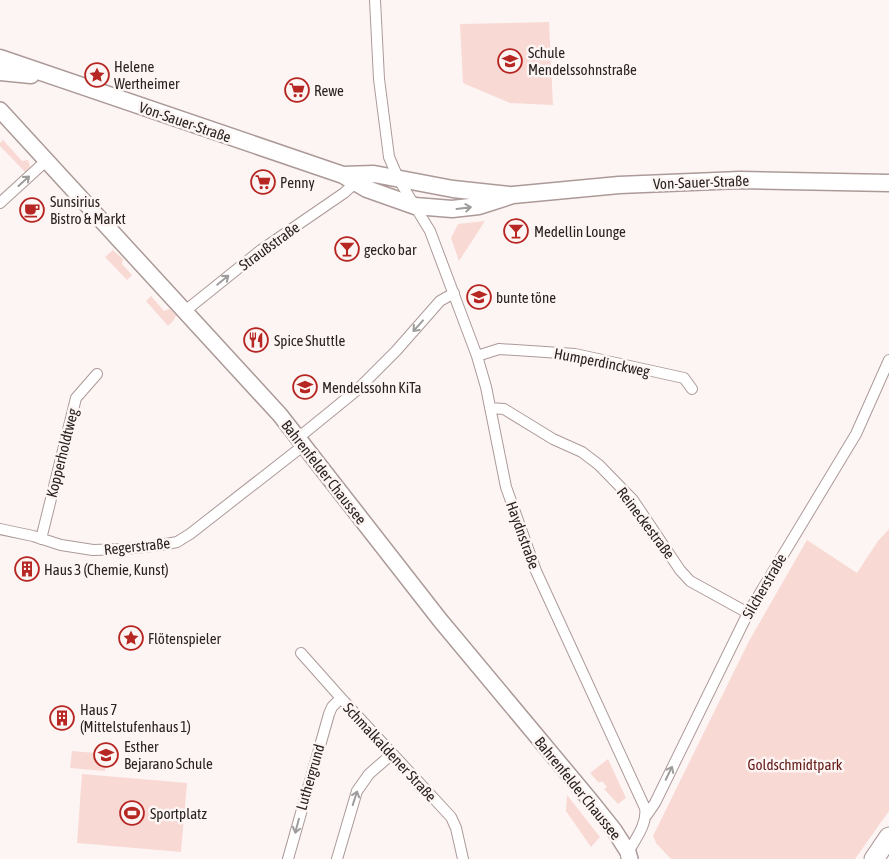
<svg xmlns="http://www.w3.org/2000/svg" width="889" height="859" font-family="'Asap Condensed',sans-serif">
<rect width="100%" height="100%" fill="#fdf5f4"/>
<path fill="#f8d9d4" d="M549 22 553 105 510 103 463 83 460 24Z
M3 140 22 161 28 160 30 167 25 172 0 146V143Z
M485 221 459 261 451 238 458 224Z
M113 250 123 259 122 264 132 275 127 280 105 257Z
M151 296 164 311 170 309 176 315 174 320 168 326 146 301Z
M889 529V811L855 859H671L656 843 653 836 749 641 807 540 857 573 878 541Z
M72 751 107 754 105 771 70 768Z
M608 759 626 798 618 804 604 789 607 787 602 781 599 783 590 773Z
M82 774 187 783 181 852 77 843Z
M567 795 600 837 591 847 566 811Z"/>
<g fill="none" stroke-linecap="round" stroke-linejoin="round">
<g stroke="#ac9a98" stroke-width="12">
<path id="minor" d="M375 0 379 79 389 157 399 180 430 231 477 356 486 387 506 487 536 571 645 808C648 825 633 842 626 856
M0 203 47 160
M185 311 261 250 344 193 355 183
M477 356 499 349 575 354 684 378 692 389
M490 408 504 409 553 439 582 452 599 465 633 500 680 570 690 581 748 613
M298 438 357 390 396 351 440 301 454 293
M0 529 33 536 61 545 93 550 125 549 161 545 177 542 190 534 304 445
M41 539 76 398 97 374
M301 653 341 698 451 817 456 828 463 859
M646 816 655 803 748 613 856 434 889 360
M288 859 329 714 332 707 341 698
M337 859 357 791 369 774 392 754"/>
</g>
<g stroke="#ac9a98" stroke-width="18">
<path id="secondary" d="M0 110 280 415 440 620 590 800 614 830 628 852 630 859"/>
</g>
<g stroke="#ac9a98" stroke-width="19">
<path id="primary" d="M0 58 343 175 367 189 415 206 452 209 479 206 513 195 619 185 740 180 889 183
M0 72 31 75
M343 175 374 174 453 189 509 195"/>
</g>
<g stroke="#ac9a98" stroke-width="21">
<path id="motorway" d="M874 859 889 837"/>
</g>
<use href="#minor" stroke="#fff" stroke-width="10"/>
<use href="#secondary" stroke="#fff" stroke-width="15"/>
<use href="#primary" stroke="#fff" stroke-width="16"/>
<use href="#motorway" stroke="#fff" stroke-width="19"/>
</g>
<defs><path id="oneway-shaft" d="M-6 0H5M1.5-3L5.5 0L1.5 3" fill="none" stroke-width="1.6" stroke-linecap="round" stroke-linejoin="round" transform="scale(1.25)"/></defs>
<g stroke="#9f9c9c">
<use href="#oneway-shaft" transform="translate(24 181) rotate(-42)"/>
<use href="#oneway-shaft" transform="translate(464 208) rotate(-7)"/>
<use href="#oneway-shaft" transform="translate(223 280) rotate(-39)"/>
<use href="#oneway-shaft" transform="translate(418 326) rotate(132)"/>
<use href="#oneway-shaft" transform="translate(669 773) rotate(-64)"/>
<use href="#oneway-shaft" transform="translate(355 798) rotate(-72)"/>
<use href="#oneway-shaft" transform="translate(297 826) rotate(105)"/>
</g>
<defs>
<g id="school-ring" transform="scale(1.25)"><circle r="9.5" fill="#fdf5f4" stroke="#b62622" stroke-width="1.5"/><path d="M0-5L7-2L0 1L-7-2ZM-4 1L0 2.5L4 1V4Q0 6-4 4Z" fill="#b62622"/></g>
<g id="sight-ring" transform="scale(1.25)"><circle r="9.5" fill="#fdf5f4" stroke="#b62622" stroke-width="1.5"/><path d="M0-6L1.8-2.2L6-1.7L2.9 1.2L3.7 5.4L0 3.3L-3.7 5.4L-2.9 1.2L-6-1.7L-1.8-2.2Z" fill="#b62622"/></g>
<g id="supermarket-ring" transform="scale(1.25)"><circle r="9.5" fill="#fdf5f4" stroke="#b62622" stroke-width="1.5"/><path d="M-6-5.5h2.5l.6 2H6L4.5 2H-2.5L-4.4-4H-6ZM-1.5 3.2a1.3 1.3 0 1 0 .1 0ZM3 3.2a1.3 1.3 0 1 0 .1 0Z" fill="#b62622"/></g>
<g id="cafe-ring" transform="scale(1.25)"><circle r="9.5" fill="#fdf5f4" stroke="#b62622" stroke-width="1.5"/><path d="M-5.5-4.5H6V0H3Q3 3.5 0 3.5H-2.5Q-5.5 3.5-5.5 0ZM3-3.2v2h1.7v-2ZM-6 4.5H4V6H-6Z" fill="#b62622"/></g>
<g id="bar-ring" transform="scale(1.25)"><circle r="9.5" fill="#fdf5f4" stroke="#b62622" stroke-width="1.5"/><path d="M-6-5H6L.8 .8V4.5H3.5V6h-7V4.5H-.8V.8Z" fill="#b62622"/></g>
<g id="restaurant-ring" transform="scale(1.25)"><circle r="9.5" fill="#fdf5f4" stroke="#b62622" stroke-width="1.5"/><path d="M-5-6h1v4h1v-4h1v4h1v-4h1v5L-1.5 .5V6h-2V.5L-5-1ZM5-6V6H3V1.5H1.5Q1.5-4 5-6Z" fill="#b62622"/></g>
<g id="building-ring" transform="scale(1.25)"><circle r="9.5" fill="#fdf5f4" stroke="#b62622" stroke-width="1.5"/><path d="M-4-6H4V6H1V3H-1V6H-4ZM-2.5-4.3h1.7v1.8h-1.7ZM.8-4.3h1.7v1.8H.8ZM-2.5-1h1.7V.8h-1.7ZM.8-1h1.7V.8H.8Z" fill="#b62622"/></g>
<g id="stadium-ring" transform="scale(1.25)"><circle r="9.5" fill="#fdf5f4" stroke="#b62622" stroke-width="1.5"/><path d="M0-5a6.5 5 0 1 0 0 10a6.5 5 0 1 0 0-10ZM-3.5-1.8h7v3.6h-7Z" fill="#b62622"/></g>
</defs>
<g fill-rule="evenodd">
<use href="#school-ring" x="510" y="61"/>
<use href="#sight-ring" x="97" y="75"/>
<use href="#supermarket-ring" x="297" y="90"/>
<use href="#supermarket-ring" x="263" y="182"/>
<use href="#cafe-ring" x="32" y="210"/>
<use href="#bar-ring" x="516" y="231"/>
<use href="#bar-ring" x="347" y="249"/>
<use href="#school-ring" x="479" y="297"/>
<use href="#restaurant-ring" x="256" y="340"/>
<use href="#school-ring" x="305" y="387"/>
<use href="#building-ring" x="27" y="569"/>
<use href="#sight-ring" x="131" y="638"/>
<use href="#building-ring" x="62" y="718"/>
<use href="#school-ring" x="106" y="755"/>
<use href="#stadium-ring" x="132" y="813"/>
</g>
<g text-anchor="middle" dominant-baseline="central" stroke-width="5" stroke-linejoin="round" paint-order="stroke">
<g font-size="15" fill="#292322" stroke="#fdf5f4" text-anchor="start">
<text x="528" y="52">Schule<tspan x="528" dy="17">Mendelssohnstraße</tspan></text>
<text x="114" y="66">Helene<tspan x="114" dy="17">Wertheimer</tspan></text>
<text x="314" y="90">Rewe</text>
<text x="280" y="182">Penny</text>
<text x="50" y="201">Sunsirius<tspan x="50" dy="17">Bistro &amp; Markt</tspan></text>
<text x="534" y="231">Medellin Lounge</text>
<text x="364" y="249">gecko bar</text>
<text x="496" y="297">bunte töne</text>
<text x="274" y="340">Spice Shuttle</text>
<text x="322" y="387">Mendelssohn KiTa</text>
<text x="44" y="569">Haus 3 (Chemie, Kunst)</text>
<text x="148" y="638">Flötenspieler</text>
<text x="80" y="709">Haus 7<tspan x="80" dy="17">(Mittelstufenhaus 1)</tspan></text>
<text x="124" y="746">Esther<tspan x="124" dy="17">Bejarano Schule</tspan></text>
<text x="150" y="813">Sportplatz</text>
</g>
<g font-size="15" fill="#292322" stroke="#fdf5f4">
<text transform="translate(185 122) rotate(19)">Von-Sauer-Straße</text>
<text transform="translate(701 182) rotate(-2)">Von-Sauer-Straße</text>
<text transform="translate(269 246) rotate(-36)">Straußstraße</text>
<text transform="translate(602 362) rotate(11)">Humperdinckweg</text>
<text transform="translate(62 453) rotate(-76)">Kopperholdtweg</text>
<text transform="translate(324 472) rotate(52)">Bahrenfelder Chaussee</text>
<text transform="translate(646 523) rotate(53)">Reineckestraße</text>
<text transform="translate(523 535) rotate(70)">Haydnstraße</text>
<text transform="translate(137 546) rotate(-6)">Regerstraße</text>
<text transform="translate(764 586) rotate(-60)">Silcherstraße</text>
<text transform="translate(390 752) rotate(47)">Schmalkaldener Straße</text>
<text transform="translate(310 777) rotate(-74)">Luthergrund</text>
<text transform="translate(578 788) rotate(51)">Bahrenfelder Chaussee</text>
</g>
<g font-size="15" fill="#651b17" stroke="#fdf5f4">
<text x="795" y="764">Goldschmidtpark</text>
</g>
</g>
</svg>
